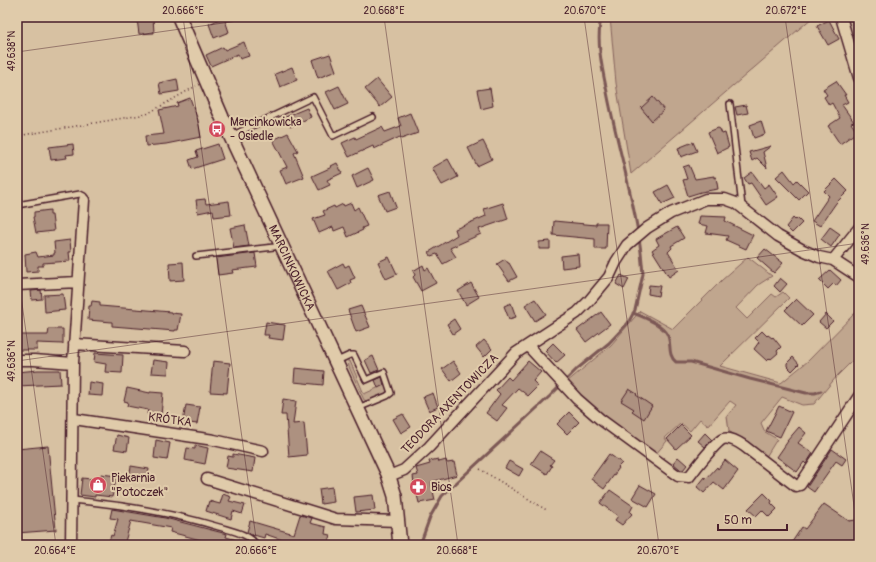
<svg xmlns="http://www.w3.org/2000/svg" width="876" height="562" font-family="Pangolin,sans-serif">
<rect width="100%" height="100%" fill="#d7c1a2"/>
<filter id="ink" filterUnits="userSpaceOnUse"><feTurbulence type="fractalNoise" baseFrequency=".025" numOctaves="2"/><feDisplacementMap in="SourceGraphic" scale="8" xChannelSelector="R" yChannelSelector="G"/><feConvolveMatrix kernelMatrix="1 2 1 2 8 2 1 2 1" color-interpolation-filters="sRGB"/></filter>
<g filter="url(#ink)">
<path fill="#c0a68e" stroke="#85625c" d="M610 17H813L631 174 616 83Z
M840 17H859L858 46Z
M748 257 772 276 758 285 736 308 747 319 772 294 776 297 783 292 789 298 720 366 781 383 808 361 859 309V354L837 376 814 404 802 405 782 397 761 423 765 432 777 439 764 460 729 431 727 416 736 405 730 401 708 426 700 419 690 431 681 423 665 438 667 441 655 455 594 411 567 382 611 345 640 311 673 329 722 280Z
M348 361H350L364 394 386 384 387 390 386 393 367 401 364 400 349 367Z"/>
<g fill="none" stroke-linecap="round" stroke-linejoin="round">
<path stroke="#7c5855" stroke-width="3" d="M601 17C596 42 602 68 607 92 616 139 630 185 638 232
M633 313C644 317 659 323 666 332 673 341 666 354 676 362H691L750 379 806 393H815L821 391
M420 545 430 517 442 496 550 396 577 369 609 343 628 323 635 310 643 274 641 252 639 238"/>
</g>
<path fill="#ad9180" stroke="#4a1f2b" d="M153 17 154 33 139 34 137 19Z
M224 17 229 32 214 38 209 24Z
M829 20 839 39 828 45 817 26Z
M244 42 249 56 240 59 238 54 211 66 206 55 223 47 225 50Z
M330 54 336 71 318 78 312 60Z
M292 67 297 80 280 87 275 74Z
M177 79 179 91 161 94 159 83Z
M377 79 392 97 380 107 365 89Z
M836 81 846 95H844L848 102 842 105 854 122 851 123 857 132 840 144 828 126 840 118 832 103 829 105 824 97 827 95 823 89Z
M339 86 348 104 335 110 326 92Z
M490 88 493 106 481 109 477 90Z
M653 97 664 110 652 121 641 108Z
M190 98 198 120 201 137 166 144 146 146 145 136 164 134 159 110 178 106 177 103Z
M746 105 748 113 737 115 735 107Z
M307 108 311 117 290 127 285 117Z
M410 113 418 133 401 139 400 137 374 149 373 146 349 157 342 143 355 137 356 139 382 127 385 132 401 126 398 118Z
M761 121 765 134 754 138 750 125Z
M718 128 720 129 722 134 725 133 729 147 717 153 708 132Z
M288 133 298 151 294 153 304 177 286 184 280 170 287 167 273 140Z
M483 141 492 159 477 166 468 148Z
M693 142 697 151 681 157 678 148Z
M73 144 74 154 66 155 67 158 51 160 49 147Z
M218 144 223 159 192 169 189 160 198 157 196 151Z
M771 146 763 152 767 168 757 158 752 161 749 152Z
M448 159 458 177 442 185 432 168Z
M337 163 342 173 327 180 330 185 319 190 312 176 332 167 331 166Z
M689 165 695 179 714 176V178L716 177 718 189 701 192 688 196 683 180 687 179 683 167Z
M368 168 374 180 357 188 352 176Z
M784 170 794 183 797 180 808 191 799 200 776 177Z
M752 172 764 188 769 184 778 197 766 205 751 183 748 184 744 178Z
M836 179 848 191 836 203 820 226 812 221 829 196 824 191Z
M668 185 675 198 662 204 655 192Z
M390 191 396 207 385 211 378 195Z
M205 199 206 204 229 201 231 215 214 217 213 210 198 213 196 200Z
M351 203 354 210 358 207 367 226 362 228 363 230 348 237 344 227 334 231 333 227 319 233 313 219 325 215 323 211 334 206 335 208 343 204 344 206Z
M503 203 508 219 479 229 481 234 450 248 456 257 443 264 437 254 431 256 429 252 457 235 455 229 486 216 484 209Z
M50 210V215H52L54 231 36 233 33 217H34V212Z
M700 216 726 217 725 221 753 235 746 249 726 240 728 236 706 233 708 226 698 224Z
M793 218 795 220 797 218 802 223 792 233 786 227Z
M554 221 596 225V223H607L606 249H595V239L553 235Z
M245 225 249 246 234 248 230 228Z
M677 227 684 238 671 246 672 248 668 252 679 270 669 277 652 250 659 245 656 239Z
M830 227 840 234 831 247 821 239Z
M70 240 71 252H69L70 261 43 263V266H38V271L26 272 25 254 36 252 38 257 54 255V253H55L54 242Z
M550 241V249H539V242Z
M765 249 783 263 774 273 757 258Z
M255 253 257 267 232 270 233 273 218 275 216 258Z
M578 254 579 266 562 268 561 256Z
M389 257 397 274 386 279 378 262Z
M505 259 508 263H509L517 277 509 281 497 264Z
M183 262 184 280 170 281 169 263Z
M343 263 345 267 349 265 355 278 350 280 351 283 338 290 328 271Z
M423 265 425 270 428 268 436 283 421 291 413 277 415 275 413 271Z
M830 270 841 280 836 286 834 283 828 289 819 280Z
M621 275 629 279 624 289 616 284Z
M780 278 787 284 780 292 774 286Z
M471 283 479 297 466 305 458 291Z
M649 285 660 286 658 296 648 294Z
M41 290 42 299 32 300 31 291Z
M63 294 65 310 45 312 44 295Z
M535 299 546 314 535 321 525 305Z
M796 299 813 315 802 326 785 310Z
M92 301 100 302V306L171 312V313L181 314 178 330H175V331L112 326V322L88 320 89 306H91Z
M511 303 516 317 509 319 504 306Z
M361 306 370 327 356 332 348 310Z
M601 312 610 324 586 342 577 330Z
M826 314 833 321 826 328 819 322Z
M454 319 460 329 453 334 447 324Z
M266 322 285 325 283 340 268 338 269 335H264Z
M49 329H63V344L37 343V350H17V335H48Z
M762 331 767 336 768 335 772 338 773 337 781 347 777 351 778 353 771 359 770 358 767 361 754 349 759 342 755 338Z
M484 340 492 349 484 357 476 347Z
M553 343 565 355 556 363 545 351Z
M95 353 123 355 122 373 105 372 106 364 94 362Z
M373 356 379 370 371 373 365 360Z
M793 357 799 364 792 371 787 366V363Z
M153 360 169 362 168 374 151 373Z
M213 361 230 363 227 393 210 392Z
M453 361 461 373 451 381 442 369Z
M528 361 541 372 533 381 538 386 528 396 518 388 502 405 507 408 497 421 486 413 500 394 496 390 508 377 511 380Z
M295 368 324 371 323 385 294 382Z
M38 370H60L61 384 17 386V372Z
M382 377 384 385 378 388 375 380Z
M89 382 103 384 102 396 88 395Z
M127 388 150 393V392L163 393 161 416 147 414 148 410 127 406 128 402 124 401Z
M629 389 637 394 636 395 652 406 644 419 632 411 634 409 621 401Z
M433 393 438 407 429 411 423 397Z
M283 399 296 401 293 424 304 423 307 455 289 457 286 415H281Z
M186 405 200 407 197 424 183 422Z
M779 406 792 412 780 437 766 431Z
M569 412 579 422 567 434 557 424Z
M403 414 411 427 401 433 393 419Z
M681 425 691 435 676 449 667 439Z
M799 427 806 433 798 443 813 453 806 464 804 462 797 472 777 457 788 441H787Z
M705 433 712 440 705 447 698 441Z
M117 435 129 438 127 451 114 449Z
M156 440 170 443 167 460 154 458Z
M195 445 208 448 205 464 185 460 187 448 195 449Z
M48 446 56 530 17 533V449Z
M832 449 846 459 842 465 836 461 814 492 807 487Z
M540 451 554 460 550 465 552 466 547 474 531 464Z
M233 454 255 458 253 472 226 468 228 456 233 457Z
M609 454 622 463 618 467 619 468 604 489 591 479Z
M678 457 687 465 683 470H681L673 463Z
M438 459 439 462 446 460 447 463 454 462 457 475 431 482 435 500 419 503 414 483 413 476 418 475 416 468 430 464 429 461Z
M725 460 738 471 724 490 714 482 704 493 697 487 705 477 706 479 717 467 718 469Z
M509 461 523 469 519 476 505 468Z
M131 466 149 469 147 481 129 478Z
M101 474 117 476 112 497 95 495V497L80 495 82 478 100 480Z
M640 485 656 494 648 507 632 498Z
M332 487 334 502 321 504 319 489Z
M610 490 633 506 630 512 632 514 622 525 615 520 618 516 600 503Z
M764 493 772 501 771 503 777 509 769 517 762 510 756 516 748 509Z
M223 494 231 497 229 501 245 505 242 514 233 511 231 519 206 511 209 501 220 504Z
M373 495 375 510 356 512 354 497Z
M824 504 849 521 856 520 859 523V545H790L802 527 805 529Z
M112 509 165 518 227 534 226 537 245 542V540L251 544 220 545 170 532 171 528 131 521 124 545H108L111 535 113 536 118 519 110 518Z
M300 515 312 518 310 523 326 527 325 534 331 535 328 545H312L313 542 299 538 297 545 265 534 264 538 254 535 253 536 247 532 250 521 294 534Z"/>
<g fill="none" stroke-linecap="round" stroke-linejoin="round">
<g stroke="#4a1f2b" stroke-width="8">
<path id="lane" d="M730 104 742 206
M231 136 313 97 333 136 373 117
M17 205 80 194 84 196V200
M196 256 274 247 281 244
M337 361 350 355H354L366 380 384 372 391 393 387 396 358 408
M72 500C123 505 170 512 219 527 232 531 249 534 257 545"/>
</g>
<g stroke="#4a1f2b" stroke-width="13">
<path id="street" d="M841 17 859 78
M833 260 859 228
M17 285 78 282
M74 344 185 351
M528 346 577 399 600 419 678 476 689 477C695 469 716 442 723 439 730 437 738 442 744 446L796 486 800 485 859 396
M17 360H34L73 363
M74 419 214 440 263 451
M389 476 404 470 429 447 516 353 577 313 589 301 609 277 616 262 627 245 647 228 671 213 706 199H725L736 203 778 236 803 250 819 257 833 260 859 277
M207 479 336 519 398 521
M71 545 73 363 84 200"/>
</g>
<g stroke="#4a1f2b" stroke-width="16">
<g id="secondary">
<path id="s1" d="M179 17 224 122 388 474 395 496 400 545"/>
</g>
</g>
<path stroke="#4a1f2b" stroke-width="1.5" stroke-dasharray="1 3" stroke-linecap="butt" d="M17 136 147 114 196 86
M480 469 548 511"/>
<use href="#lane" stroke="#e0cbaa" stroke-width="5"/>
<use href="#street" stroke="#e0cbaa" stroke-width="10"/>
<use href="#secondary" stroke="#e0cbaa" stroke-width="13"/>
</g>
</g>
<path fill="none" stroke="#4a1f2b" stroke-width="1" stroke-opacity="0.45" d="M183 17 257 545M384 17 458 545M584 17 659 545M785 17 859 541M17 52 266 17M17 268 56 545M17 361 859 243"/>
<defs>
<g id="bus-disc" transform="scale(0.9)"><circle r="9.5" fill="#d1495b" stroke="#e0cbaa"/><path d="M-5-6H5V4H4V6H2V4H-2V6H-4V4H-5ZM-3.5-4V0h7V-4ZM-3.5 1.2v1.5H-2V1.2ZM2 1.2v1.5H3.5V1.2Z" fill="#fff"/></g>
<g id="shop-disc" transform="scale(0.9)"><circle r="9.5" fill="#d1495b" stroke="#e0cbaa"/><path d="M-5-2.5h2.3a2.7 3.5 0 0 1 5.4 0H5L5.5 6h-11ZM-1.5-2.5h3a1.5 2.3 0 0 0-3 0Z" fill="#fff"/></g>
<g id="pharmacy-disc" transform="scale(0.9)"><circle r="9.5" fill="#d1495b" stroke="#e0cbaa"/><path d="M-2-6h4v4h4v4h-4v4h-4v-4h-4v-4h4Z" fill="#fff"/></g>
</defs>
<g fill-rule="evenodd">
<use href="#bus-disc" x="217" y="129"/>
<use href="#shop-disc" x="98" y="485"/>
<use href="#pharmacy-disc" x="418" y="487"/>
</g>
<g text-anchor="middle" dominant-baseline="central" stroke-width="4" stroke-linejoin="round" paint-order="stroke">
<g font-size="12" fill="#4a1f2b" stroke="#e0cbaa" text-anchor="start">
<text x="230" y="122">Marcinkowicka<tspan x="230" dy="14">- Osiedle</tspan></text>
<text x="111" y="478">Piekarnia<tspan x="111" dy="14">"Potoczek"</tspan></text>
<text x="431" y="487">Bios</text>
</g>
<g font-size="12" fill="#4a1f2b" stroke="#e0cbaa">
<text stroke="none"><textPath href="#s1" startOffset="275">MARCINKOWICKA</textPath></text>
<text transform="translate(450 404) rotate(-46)">TEODORA AXENTOWICZA</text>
<text transform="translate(170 420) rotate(8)">KRÓTKA</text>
</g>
</g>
<rect width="876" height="562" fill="none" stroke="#e0cbaa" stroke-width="44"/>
<path d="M718 524v6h69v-6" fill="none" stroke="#4a1f2b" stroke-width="2"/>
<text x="724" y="524" font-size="12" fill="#4a1f2b" stroke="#e0cbaa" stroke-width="3" paint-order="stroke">50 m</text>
<rect x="22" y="22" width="832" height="518" fill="none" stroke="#4a1f2b" stroke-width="1.5"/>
<g font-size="10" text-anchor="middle" fill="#4a1f2b">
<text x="183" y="14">20.666°E</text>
<text x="384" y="14">20.668°E</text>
<text x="585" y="14">20.670°E</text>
<text x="786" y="14">20.672°E</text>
<text transform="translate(11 51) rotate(-90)" y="4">49.638°N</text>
<text transform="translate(865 244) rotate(-90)" y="4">49.636°N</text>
<text transform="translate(11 361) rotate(-90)" y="4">49.636°N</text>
<text x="55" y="554">20.664°E</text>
<text x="256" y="554">20.666°E</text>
<text x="457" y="554">20.668°E</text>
<text x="658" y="554">20.670°E</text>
</g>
</svg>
